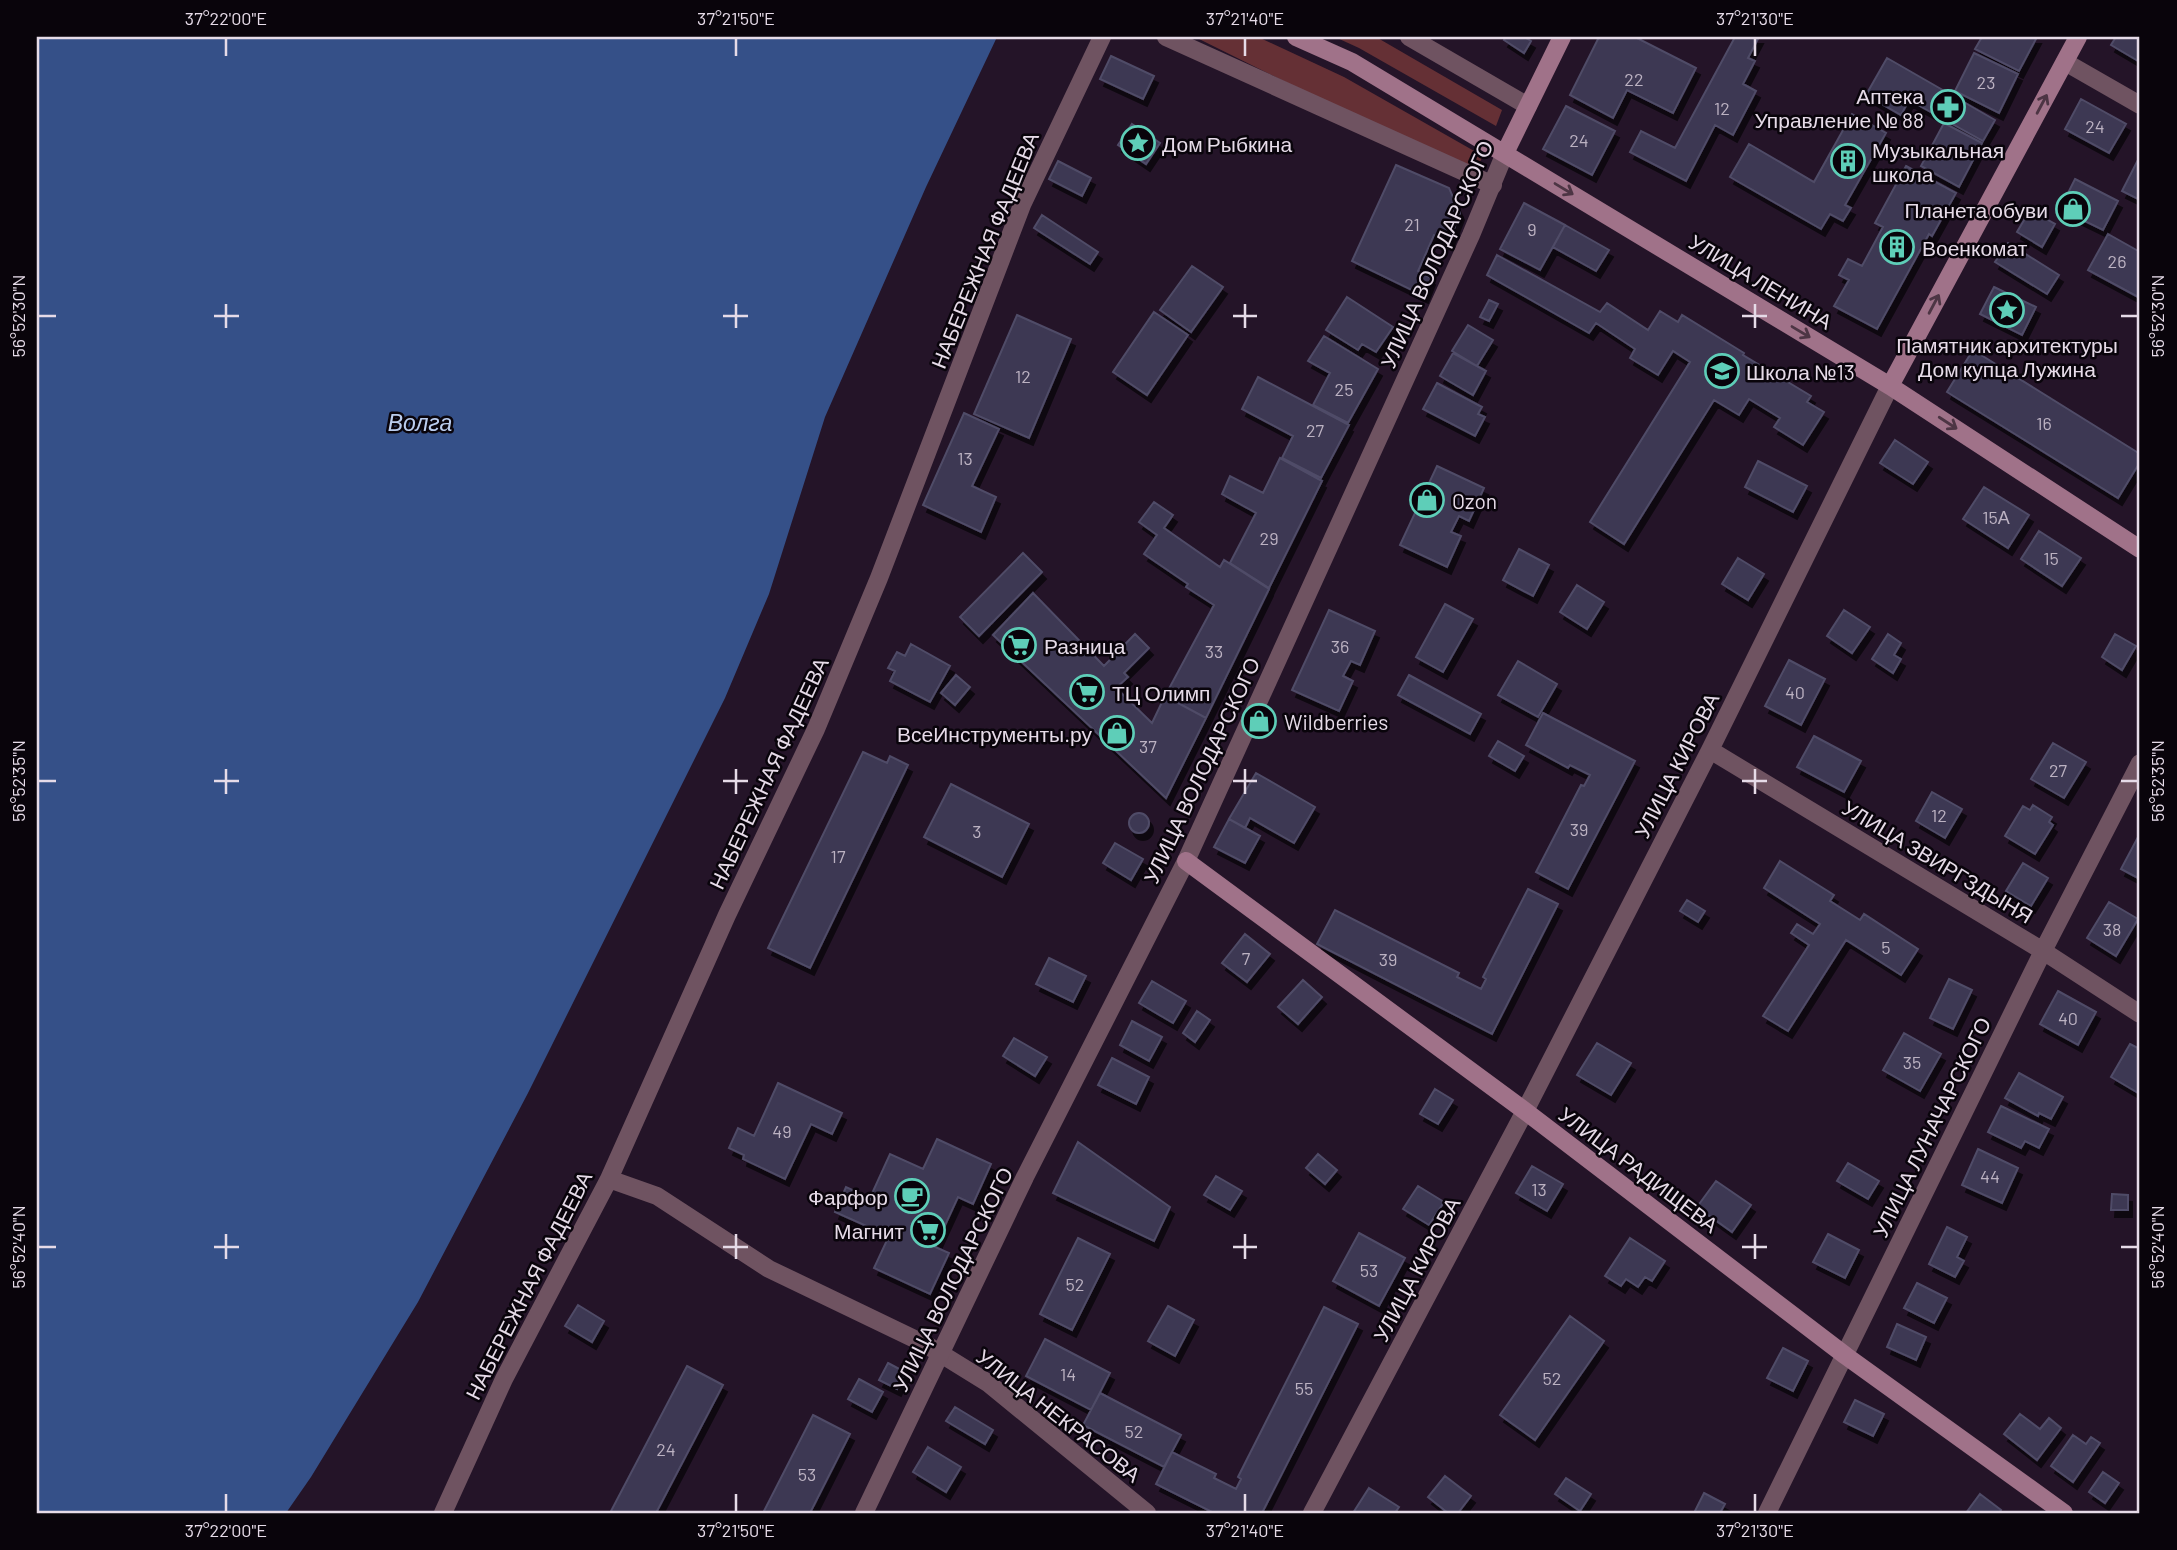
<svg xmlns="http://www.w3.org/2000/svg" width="2177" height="1550" font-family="Barlow,sans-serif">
<defs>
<filter id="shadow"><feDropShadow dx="4" dy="7" stdDeviation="0" flood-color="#0009"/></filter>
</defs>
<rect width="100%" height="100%" fill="#241428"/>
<path fill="#653035" d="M1195 37H1258L1344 77 1483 156 1473 175Z
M1335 37H1376L1502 110 1496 126 1359 48Z"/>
<path fill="#355088" d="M37 37H997L926 187 825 417 769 594 725 698 528 1093 418 1302 311 1477 286 1513H37Z"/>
<path fill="#3c3852" stroke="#504c67" stroke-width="2" filter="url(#shadow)" d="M1506 37H1524L1531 41 1524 53 1504 40Z
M1599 37H1635L1696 68 1673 113 1627 90 1613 118 1570 95Z
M1735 37H1759L1748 58 1755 61 1743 84 1756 91 1733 135 1715 125 1686 181 1630 152 1641 131 1675 148Z
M1982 37H2037L2019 71 1975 49Z
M2116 37H2140V62L2111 45Z
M1974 53 2018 74 1999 113 1955 91Z
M1111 56 1154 76 1143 99 1100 79Z
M1887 58 1995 120 1983 141 1909 100 1901 115 1866 95Z
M2081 99 2126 124 2109 153 2065 129Z
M1566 106 1615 131 1592 175 1543 149Z
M1852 114 1886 133 1845 205 1851 208 1843 221 1830 214 1821 229 1730 177 1749 144 1814 182Z
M1944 123 1982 143 1959 187 1921 166Z
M1132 124 1160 143 1146 164 1118 145Z
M2140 156V200L2122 191Z
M1058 161 1091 178 1082 196 1049 179Z
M1396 165 1449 188 1460 213 1449 242 1434 235 1418 271 1431 278 1424 296 1352 261Z
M1906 166 1956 193 1932 236 1929 234 1877 329 1834 306 1849 280 1839 275 1848 259 1862 266 1883 227 1875 223Z
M2075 179 2118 201 2103 230 2060 209Z
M1524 203 1565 225 1540 270 1500 249Z
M2030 210 2055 224 2042 247 2017 232Z
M1042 215 1098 252 1090 264 1034 228Z
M1565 225 1609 250 1596 271 1553 247Z
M2108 234 2140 252V298L2088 270Z
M2008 243 2059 275 2047 294 1995 262Z
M1497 255 1600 312 1607 303 1648 330 1660 311 1678 322 1682 315 1744 353 1743 355 1811 396 1807 402 1824 412 1803 445 1774 427 1780 418 1749 399 1739 415 1714 400 1624 544 1590 522 1690 362 1673 351 1658 375 1630 358 1635 349 1596 323 1589 333 1487 275Z
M1192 266 1223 287 1191 332 1160 310Z
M1994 287 2036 307 2022 335 1980 314Z
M1347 297 1393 327 1376 352 1362 344 1358 350 1326 330Z
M1489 300 1498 304 1489 321 1480 317Z
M1154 312 1188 335 1147 395 1113 372Z
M1017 315 1071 339 1029 438 974 414Z
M1468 325 1493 340 1477 366 1452 351Z
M1324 336 1378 369 1348 423 1313 405 1330 373 1308 361Z
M1973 350 2140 454V462L2118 498 1947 392Z
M1453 353 1486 371 1473 395 1440 376Z
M1258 377 1349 425 1321 478 1282 458 1293 436 1242 409Z
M1437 383 1482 407 1478 414 1485 417 1475 436 1423 409Z
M964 413 999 429 972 486 996 497 981 532 923 505Z
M1895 440 1928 462 1913 484 1880 463Z
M1280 458 1322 481 1269 588 1230 563 1256 513 1222 494 1230 476 1263 493Z
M1758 461 1807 486 1793 512 1745 487Z
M1437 466 1484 488 1469 521 1459 516 1451 532 1461 536 1447 567 1400 545Z
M1984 487 2029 515 2008 548 1963 519Z
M1154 502 1173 515 1164 528 1220 567 1224 560 1269 589 1206 718 1165 696 1214 605 1186 587 1188 584 1144 554 1157 535 1139 522Z
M2039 531 2081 558 2062 586 2021 559Z
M1519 549 1549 565 1533 596 1503 580Z
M1023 553 1042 572 979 636 960 617Z
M1738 558 1764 574 1748 600 1722 584Z
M1577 585 1604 602 1587 629 1560 612Z
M1033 593 1104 666 1135 634 1149 648 1124 673 1128 677 1116 688 1152 723 1165 696 1206 718 1166 798 993 635Z
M1445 604 1473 619 1443 672 1416 657Z
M1329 610 1375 631 1360 665 1351 661 1343 676 1353 681 1339 711 1292 690Z
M1844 610 1870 627 1852 653 1827 636Z
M1888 634 1901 643 1894 655 1901 659 1893 673 1872 659Z
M2115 634 2136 646 2122 670 2102 657Z
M911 644 950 666 930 702 890 681 895 671 888 668 897 652 905 656Z
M1789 660 1825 679 1801 725 1765 706Z
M1518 661 1557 684 1538 717 1498 695Z
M956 675 970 687 955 705 941 693Z
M1409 675 1481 714 1470 734 1398 695Z
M1543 713 1635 761 1568 889 1536 872 1581 785 1584 786 1590 775 1570 765 1568 768 1526 745Z
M1814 736 1861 761 1844 792 1797 767Z
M1498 741 1524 756 1515 771 1489 756Z
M2053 743 2086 762 2064 798 2031 779Z
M863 752 887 763 890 756 908 765 810 968 768 948Z
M1256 773 1315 807 1294 843 1250 818 1245 828 1229 819Z
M951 784 1029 824 1002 877 924 837Z
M1932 792 1962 809 1945 838 1916 821Z
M2033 805 2052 817 2049 822 2053 825 2035 854 2005 836 2023 806 2030 810Z
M1129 823a10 10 0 1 1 20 0a10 10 0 1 1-20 0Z
M1229 819 1260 836 1245 863 1214 847Z
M2138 837 2140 838V879L2121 869Z
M1115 843 1143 859 1131 880 1103 863Z
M1780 861 1834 895 1830 901 1860 920 1864 914 1918 949 1901 975 1846 940 1788 1031 1763 1016 1809 945 1791 933 1797 924 1813 934 1820 924 1764 888Z
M2023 863 2048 878 2031 906 2006 891Z
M1528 889 1558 904 1492 1034 1317 944 1335 910 1459 973 1457 977 1481 989 1486 979 1483 977Z
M1687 900 1705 911 1698 922 1680 911Z
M2109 902 2138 919 2116 956 2087 938Z
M1245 934 1270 954 1247 982 1222 963Z
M1049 958 1086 976 1073 1002 1036 984Z
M1949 979 1972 990 1953 1029 1930 1018Z
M1303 980 1322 997 1298 1024 1278 1007Z
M1152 981 1186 1001 1173 1023 1139 1003Z
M2058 991 2096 1012 2078 1045 2040 1024Z
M1197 1011 1210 1020 1195 1042 1183 1033Z
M1132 1021 1162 1037 1149 1061 1120 1045Z
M1904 1033 1941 1054 1920 1091 1883 1070Z
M1014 1038 1047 1057 1035 1076 1003 1056Z
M1597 1043 1631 1063 1611 1095 1577 1075Z
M2130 1044 2140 1049V1094L2111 1077Z
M1112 1058 1149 1077 1136 1104 1098 1085Z
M2019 1073 2063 1097 2051 1119 2039 1113 2038 1116 2005 1098Z
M778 1083 842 1113 832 1134 811 1124 785 1179 743 1159 744 1155 729 1148 738 1128 754 1136Z
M1435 1089 1453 1100 1438 1124 1420 1114Z
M2001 1106 2049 1129 2039 1148 2025 1141 2021 1148 1988 1132Z
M937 1139 991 1164 973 1204 958 1197 935 1247 949 1253 930 1294 874 1268 889 1236 835 1212 846 1187 870 1198 890 1154 923 1169Z
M1078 1142 1170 1207 1154 1241 1053 1193Z
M1978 1149 2018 1168 2002 1203 1962 1185Z
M1318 1154 1337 1170 1325 1184 1306 1168Z
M1848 1163 1879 1181 1868 1199 1837 1181Z
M1532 1166 1563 1184 1547 1211 1516 1193Z
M1216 1176 1242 1191 1230 1210 1204 1195Z
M1716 1181 1751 1205 1732 1232 1697 1207Z
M1418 1186 1444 1202 1429 1225 1403 1209Z
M2112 1194 2128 1195V1210H2111Z
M1947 1227 1967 1237 1957 1257 1964 1261 1955 1277 1929 1264Z
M1359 1233 1405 1258 1379 1306 1333 1281Z
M1828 1234 1859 1250 1845 1278 1813 1262Z
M1078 1238 1110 1254 1072 1330 1040 1314Z
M1630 1238 1665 1261 1652 1281 1645 1277 1638 1287 1626 1279 1621 1286 1605 1276Z
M1917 1283 1947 1298 1934 1323 1904 1308Z
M578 1305 604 1321 592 1342 565 1326Z
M1168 1306 1194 1320 1175 1356 1148 1341Z
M1324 1307 1358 1324 1262 1513H1214L1156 1484 1172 1452 1216 1474 1214 1478 1236 1489 1241 1479 1238 1477Z
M1570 1316 1604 1341 1535 1440 1500 1415Z
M1897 1324 1926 1337 1916 1360 1887 1347Z
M1045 1339 1110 1373 1091 1410 1026 1376Z
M1783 1348 1808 1361 1793 1391 1767 1378Z
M888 1363 905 1372 897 1389 879 1380Z
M687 1366 723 1385 656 1513H610Z
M859 1379 883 1392 872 1412 848 1399Z
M1100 1393 1181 1435 1164 1467 1083 1425Z
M1855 1400 1884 1414 1873 1436 1844 1422Z
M955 1407 993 1430 985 1444 946 1421Z
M2020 1414 2040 1429 2049 1418 2061 1428 2037 1460 2004 1434Z
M813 1415 850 1434 810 1513H763Z
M2073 1435 2086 1444 2091 1437 2100 1443 2073 1482 2051 1466Z
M928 1447 961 1467 946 1492 913 1472Z
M2103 1472 2119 1483 2105 1503 2089 1492Z
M1445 1476 1471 1496 1458 1513H1448L1428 1497Z
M1566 1478 1591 1494 1580 1511 1555 1494Z
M1369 1488 1399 1507 1395 1513H1353Z
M1704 1493 1725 1504 1720 1513H1694Z
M1980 1494 2001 1510 1999 1513H1966Z"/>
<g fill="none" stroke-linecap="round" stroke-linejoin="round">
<path stroke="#6f5361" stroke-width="18" d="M1166 37 1493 185
M1409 37 1528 106
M2065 62 2140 105
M1710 750 2043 951 2140 1014
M609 1179 657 1196 769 1269 925 1344 988 1383 1147 1513
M443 1513 504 1379 609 1179 727 915 816 729 879 578 1022 205 1102 37
M1312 1513 1525 1111 1710 750 1890 386
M1767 1513 2043 951 2140 763"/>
<path stroke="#6f5361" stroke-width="18" d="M864 1513 1025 1177 1186 861 1471 235 1505 153"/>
<path stroke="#a07289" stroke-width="18" d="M1296 37 1352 62 1890 386 2140 549
M1505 153 1562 37
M1890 386 2078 37
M1186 861 1525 1111 1846 1356 2064 1513"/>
</g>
<defs><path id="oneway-shaft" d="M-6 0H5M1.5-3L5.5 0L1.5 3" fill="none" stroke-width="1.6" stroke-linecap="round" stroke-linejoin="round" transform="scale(1.75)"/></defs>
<g stroke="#4d3544">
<use href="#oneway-shaft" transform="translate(2042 104) rotate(-62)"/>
<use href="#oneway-shaft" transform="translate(1564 189) rotate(31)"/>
<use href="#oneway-shaft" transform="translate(1934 304) rotate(-62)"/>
<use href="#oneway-shaft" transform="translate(1801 332) rotate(31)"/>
<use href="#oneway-shaft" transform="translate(1948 423) rotate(33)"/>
</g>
<path fill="none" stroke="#e6dbe8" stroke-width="2.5" d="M226 38V56M736 38V56M1245 38V56M1755 38V56M226 304V328M736 304V328M1245 304V328M1755 304V328M38 316H56M214 316H239M723 316H748M1233 316H1257M1742 316H1767M2121 316H2138M226 769V794M736 769V794M1245 769V794M1755 769V794M38 781H56M214 781H239M723 781H748M1233 781H1257M1742 781H1767M2121 781H2138M226 1234V1259M736 1234V1259M1245 1234V1259M1755 1234V1259M38 1247H56M214 1247H239M723 1247H748M1233 1247H1257M1742 1247H1767M2121 1247H2138M226 1494V1512M736 1494V1512M1245 1494V1512M1755 1494V1512"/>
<defs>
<g id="pharmacy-ring" transform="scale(1.75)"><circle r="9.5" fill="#09040b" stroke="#5eceb8" stroke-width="1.5"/><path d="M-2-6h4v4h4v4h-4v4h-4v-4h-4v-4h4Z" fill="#5eceb8"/></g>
<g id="sight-ring" transform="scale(1.75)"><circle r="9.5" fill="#09040b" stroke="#5eceb8" stroke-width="1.5"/><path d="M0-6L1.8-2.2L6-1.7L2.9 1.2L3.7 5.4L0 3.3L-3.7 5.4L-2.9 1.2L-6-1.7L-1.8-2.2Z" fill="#5eceb8"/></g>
<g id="building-ring" transform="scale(1.75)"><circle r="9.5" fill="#09040b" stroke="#5eceb8" stroke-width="1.5"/><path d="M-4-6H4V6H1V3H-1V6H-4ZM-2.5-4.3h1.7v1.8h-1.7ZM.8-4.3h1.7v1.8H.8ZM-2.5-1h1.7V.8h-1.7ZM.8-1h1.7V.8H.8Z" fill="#5eceb8"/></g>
<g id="shop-ring" transform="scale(1.75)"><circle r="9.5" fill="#09040b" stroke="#5eceb8" stroke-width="1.5"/><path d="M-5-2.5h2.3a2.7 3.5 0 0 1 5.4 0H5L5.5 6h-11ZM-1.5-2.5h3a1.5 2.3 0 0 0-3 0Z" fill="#5eceb8"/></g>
<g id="school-ring" transform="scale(1.75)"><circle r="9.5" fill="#09040b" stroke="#5eceb8" stroke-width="1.5"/><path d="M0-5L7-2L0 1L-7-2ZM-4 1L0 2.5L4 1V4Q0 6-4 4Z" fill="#5eceb8"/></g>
<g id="supermarket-ring" transform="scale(1.75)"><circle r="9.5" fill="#09040b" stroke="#5eceb8" stroke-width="1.5"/><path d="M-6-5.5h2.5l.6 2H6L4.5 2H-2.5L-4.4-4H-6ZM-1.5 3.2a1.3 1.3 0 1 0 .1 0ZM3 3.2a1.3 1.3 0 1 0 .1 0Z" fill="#5eceb8"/></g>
<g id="cafe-ring" transform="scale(1.75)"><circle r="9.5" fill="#09040b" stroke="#5eceb8" stroke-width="1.5"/><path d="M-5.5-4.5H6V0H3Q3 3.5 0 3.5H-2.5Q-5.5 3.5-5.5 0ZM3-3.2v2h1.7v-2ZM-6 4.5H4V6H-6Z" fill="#5eceb8"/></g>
</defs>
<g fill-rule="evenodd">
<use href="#pharmacy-ring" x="1948" y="107"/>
<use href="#sight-ring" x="1138" y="143"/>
<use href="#building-ring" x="1848" y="161"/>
<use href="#shop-ring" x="2073" y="209"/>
<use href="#building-ring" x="1897" y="247"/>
<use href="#sight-ring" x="2007" y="310"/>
<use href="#school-ring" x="1722" y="371"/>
<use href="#shop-ring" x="1427" y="500"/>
<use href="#supermarket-ring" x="1019" y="645"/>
<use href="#supermarket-ring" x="1087" y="692"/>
<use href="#shop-ring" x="1259" y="721"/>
<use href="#shop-ring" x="1117" y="733"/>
<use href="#cafe-ring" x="912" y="1196"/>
<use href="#supermarket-ring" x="928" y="1230"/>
</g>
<g text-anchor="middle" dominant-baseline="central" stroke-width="5" stroke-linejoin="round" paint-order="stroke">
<g font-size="18" fill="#bcb2c2">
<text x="1634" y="79">22</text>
<text x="1986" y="82">23</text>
<text x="1722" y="108">12</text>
<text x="2095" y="126">24</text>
<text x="1579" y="140">24</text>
<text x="1412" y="224">21</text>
<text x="1532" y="229">9</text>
<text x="2117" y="261">26</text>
<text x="1023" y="376">12</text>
<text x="1344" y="389">25</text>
<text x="2044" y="423">16</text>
<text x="1315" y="430">27</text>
<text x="965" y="458">13</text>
<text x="1996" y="517">15А</text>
<text x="1269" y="538">29</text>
<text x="2051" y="558">15</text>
<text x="1340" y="646">36</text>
<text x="1214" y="651">33</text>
<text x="1795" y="692">40</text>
<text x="1148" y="746">37</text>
<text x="2058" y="770">27</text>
<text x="1939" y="815">12</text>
<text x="1579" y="829">39</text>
<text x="977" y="831">3</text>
<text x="838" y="856">17</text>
<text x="2112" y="929">38</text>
<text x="1886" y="947">5</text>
<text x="1246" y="958">7</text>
<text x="1388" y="959">39</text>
<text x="2068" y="1018">40</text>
<text x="1912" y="1062">35</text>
<text x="782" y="1131">49</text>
<text x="1990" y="1176">44</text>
<text x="1539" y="1189">13</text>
<text x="1369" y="1270">53</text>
<text x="1075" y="1284">52</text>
<text x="1068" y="1374">14</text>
<text x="1552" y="1378">52</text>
<text x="1304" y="1388">55</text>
<text x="1134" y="1431">52</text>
<text x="666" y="1449">24</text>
<text x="807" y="1474">53</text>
</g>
<g font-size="21" fill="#e6dbe8" stroke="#09040b" text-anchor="start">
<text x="1924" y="95" text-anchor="end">Аптека<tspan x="1924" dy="24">Управление № 88</tspan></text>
<text x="1162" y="143">Дом Рыбкина</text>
<text x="1872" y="149">Музыкальная<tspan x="1872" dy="24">школа</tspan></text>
<text x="2048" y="209" text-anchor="end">Планета обуви</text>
<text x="1922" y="247">Военкомат</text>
<text x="2007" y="344" text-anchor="middle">Памятник архитектуры<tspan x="2007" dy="24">Дом купца Лужина</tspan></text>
<text x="1746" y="371">Школа №13</text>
<text x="1452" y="500">Ozon</text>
<text x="1044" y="645">Разница</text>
<text x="1112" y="692">ТЦ Олимп</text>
<text x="1284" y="721">Wildberries</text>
<text x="1092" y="733" text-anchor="end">ВсеИнструменты.ру</text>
<text x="888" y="1196" text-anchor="end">Фарфор</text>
<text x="904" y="1230" text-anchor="end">Магнит</text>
</g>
<g font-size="21" fill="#e6dbe8" stroke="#09040b">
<text transform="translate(984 250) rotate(-68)">НАБЕРЕЖНАЯ ФАДЕЕВА</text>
<text transform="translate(1436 254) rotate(-66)">УЛИЦА ВОЛОДАРСКОГО</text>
<text transform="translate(1761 281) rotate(31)">УЛИЦА ЛЕНИНА</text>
<text transform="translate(1676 765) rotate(-63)">УЛИЦА КИРОВА</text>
<text transform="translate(1201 770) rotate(-65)">УЛИЦА ВОЛОДАРСКОГО</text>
<text transform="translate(768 773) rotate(-65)">НАБЕРЕЖНАЯ ФАДЕЕВА</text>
<text transform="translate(1938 861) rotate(31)">УЛИЦА ЗВИРГЗДЫНЯ</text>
<text transform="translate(1931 1127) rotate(-64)">УЛИЦА ЛУНАЧАРСКОГО</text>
<text transform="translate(1639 1169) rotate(37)">УЛИЦА РАДИЩЕВА</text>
<text transform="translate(1416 1269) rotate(-62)">УЛИЦА КИРОВА</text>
<text transform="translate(952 1279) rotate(-64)">УЛИЦА ВОЛОДАРСКОГО</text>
<text transform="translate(528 1285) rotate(-63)">НАБЕРЕЖНАЯ ФАДЕЕВА</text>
<text transform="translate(1059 1415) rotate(38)">УЛИЦА НЕКРАСОВА</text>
</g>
<g font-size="23" font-style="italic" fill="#bbcdee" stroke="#09040b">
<text x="420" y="422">Волга</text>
</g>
</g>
<rect width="2177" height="1550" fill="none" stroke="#09040b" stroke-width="77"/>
<rect x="38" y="38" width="2100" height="1474" fill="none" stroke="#e6dbe8" stroke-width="2.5"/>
<g font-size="18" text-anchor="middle" fill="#e6dbe8">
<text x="226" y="25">37°22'00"E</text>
<text x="736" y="25">37°21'50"E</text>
<text x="1245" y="25">37°21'40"E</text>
<text x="1755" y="25">37°21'30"E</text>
<text transform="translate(2158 316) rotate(-90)" y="6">56°52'30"N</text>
<text transform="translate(19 316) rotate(-90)" y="6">56°52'30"N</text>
<text transform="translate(2158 781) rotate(-90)" y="6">56°52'35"N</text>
<text transform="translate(19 781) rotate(-90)" y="6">56°52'35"N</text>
<text transform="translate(2158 1247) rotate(-90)" y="6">56°52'40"N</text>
<text transform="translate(19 1247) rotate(-90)" y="6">56°52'40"N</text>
<text x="226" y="1537">37°22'00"E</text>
<text x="736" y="1537">37°21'50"E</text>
<text x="1245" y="1537">37°21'40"E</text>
<text x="1755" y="1537">37°21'30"E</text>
</g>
</svg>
